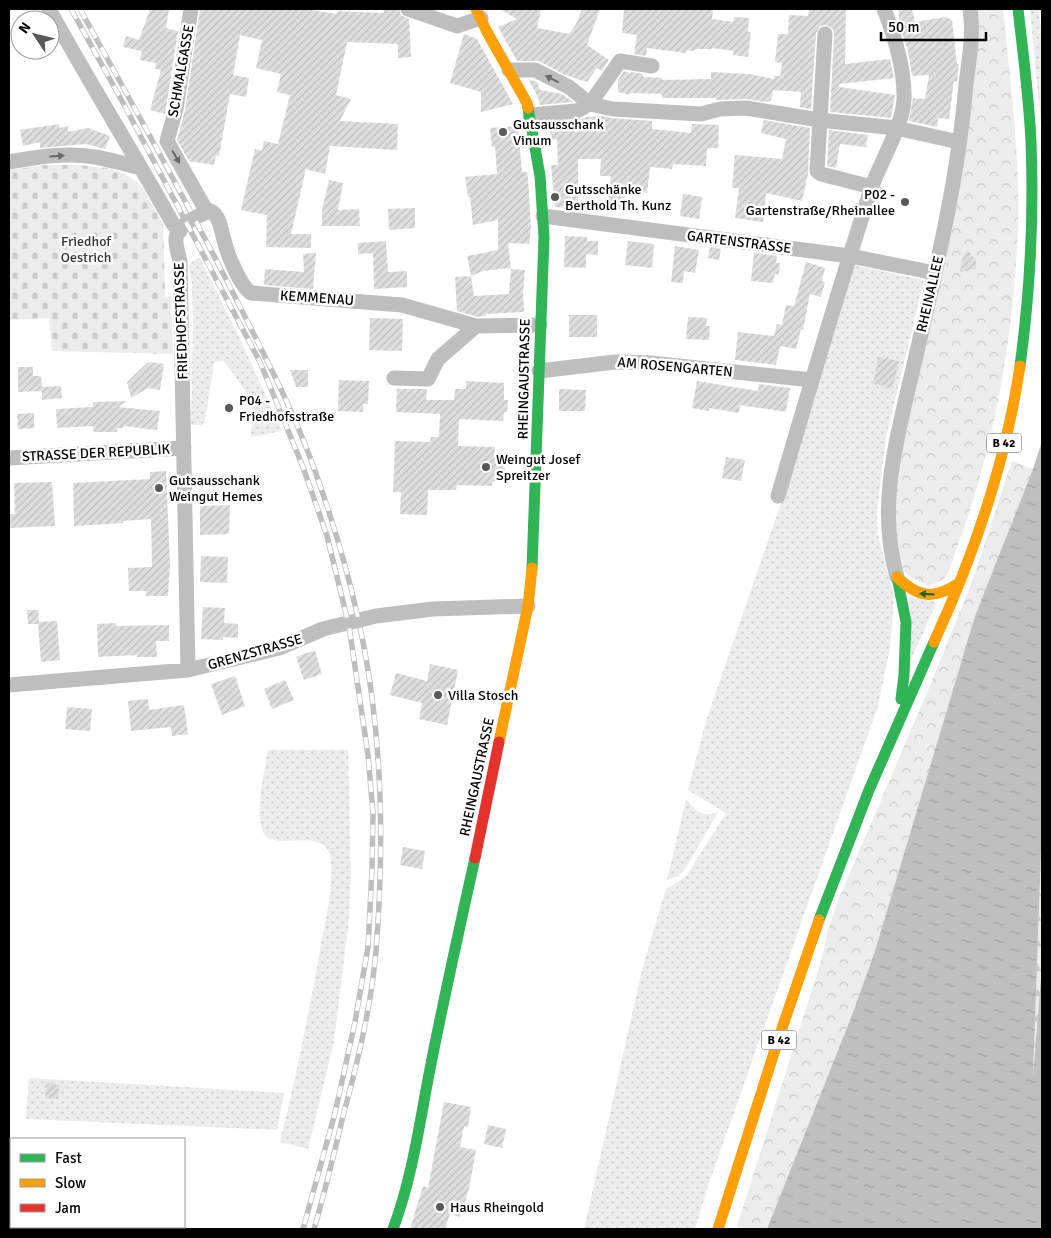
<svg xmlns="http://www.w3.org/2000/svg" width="1051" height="1238" font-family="Signika,sans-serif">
<defs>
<pattern id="grass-dots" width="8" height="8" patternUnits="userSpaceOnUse" patternTransform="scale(1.25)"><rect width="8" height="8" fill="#ececec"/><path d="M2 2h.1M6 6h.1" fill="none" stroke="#c9c9c9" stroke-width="1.8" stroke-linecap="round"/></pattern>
<pattern id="forest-firs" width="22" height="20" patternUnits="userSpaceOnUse" patternTransform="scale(1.25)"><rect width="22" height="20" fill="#ececec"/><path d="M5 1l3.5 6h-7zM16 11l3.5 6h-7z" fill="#c9c9c9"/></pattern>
<pattern id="cemetery-stones" width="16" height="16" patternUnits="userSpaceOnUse" patternTransform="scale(1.25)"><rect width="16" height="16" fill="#ececec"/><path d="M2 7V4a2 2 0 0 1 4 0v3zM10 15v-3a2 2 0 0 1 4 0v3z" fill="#c9c9c9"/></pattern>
<pattern id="park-crowns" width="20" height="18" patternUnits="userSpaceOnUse" patternTransform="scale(1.25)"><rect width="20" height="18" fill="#ececec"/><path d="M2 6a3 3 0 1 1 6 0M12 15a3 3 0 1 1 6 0" fill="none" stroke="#c9c9c9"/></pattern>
<pattern id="water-ripples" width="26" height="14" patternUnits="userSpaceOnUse" patternTransform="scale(1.25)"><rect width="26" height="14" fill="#bfbfbf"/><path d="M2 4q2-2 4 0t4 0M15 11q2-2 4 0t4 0" fill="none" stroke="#a2a2a2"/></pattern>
<pattern id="building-hatch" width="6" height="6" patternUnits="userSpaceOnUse" patternTransform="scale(1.25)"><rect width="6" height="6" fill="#dfdfdf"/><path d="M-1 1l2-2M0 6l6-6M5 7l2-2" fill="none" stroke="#bebebe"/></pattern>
</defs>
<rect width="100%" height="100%" fill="#fff"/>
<path fill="url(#grass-dots)" d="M1030 9H1039L1042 49V136Z
M200 258 240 339 282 431 251 437 252 420 249 396 224 361 214 362 205 421 202 425H191L193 323 192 282 188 265 196 259Z
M853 265 924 280 886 438 877 510 878 535 894 597 890 648 878 706 708 1186 695 1229H584L642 970 666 889 681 880 687 875 726 813 688 790 706 721 782 500Z
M909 597 937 602 910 662Z
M268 750H348L351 880 348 928 334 1041 308 1149 280 1142C297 1073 311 1004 323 934 327 916 335 873 330 855 320 824 271 856 262 829 255 812 265 769 268 750Z
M686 799C697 811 700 818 718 812L685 869 679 876 667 880Z
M29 1078 284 1093 277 1130 26 1119Z"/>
<path fill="url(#forest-firs)" d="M1042 822V964L1032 1098Z"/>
<path fill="url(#cemetery-stones)" d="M44 165H78L108 168 125 174 139 184 144 190 163 224 165 297H171L173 354 52 351 49 318 9 320V170Z"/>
<path fill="url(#park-crowns)" d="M977 9H1003C1010 79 1020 155 1018 225 1015 315 1001 407 975 494 967 521 957 547 948 573L943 580 929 586C922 582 914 580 908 575 894 565 895 512 894 494Z
M1012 461 1033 469 975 616 874 954 852 1015 767 1229H736L822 958 828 930 837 903 929 688 972 582Z"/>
<path fill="url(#water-ripples)" d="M1042 441V822L1033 1078 1042 964V1229H767L852 1015 874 954 975 616 1033 469Z"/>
<path fill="url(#building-hatch)" d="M150 9H169L166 28 178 31 165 114 150 110 161 70 155 69 156 63 140 60 142 51 123 47 126 36 139 40Z
M200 9H305L336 14 337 11 384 13V9H399L401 15 409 19 411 57 398 58V44L347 42 336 95 351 99 340 121 398 124 397 150 330 146 325 174 306 169 291 234H311V248L266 247 267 215 241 210 255 149 262 151 264 141 278 144 290 95 277 92 281 74 256 68 262 40 240 35 233 75 249 78 246 97 230 94 219 156 216 155 214 165 189 161 177 140 185 110Z
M500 9H541L537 28 569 34 576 24 582 9H600L587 45 609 60 602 71 597 68 587 82 565 75 539 61H517L498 27 517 19Z
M624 9H713L712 19 733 22 734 17 749 18 748 32H751L748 57 733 55 734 51 712 48V49H695L694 51 687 50 686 53 647 48 646 56 634 54 637 35 622 33Z
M809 9H846L845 64 890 59 894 78 839 84V87L895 95 891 118 830 112 834 35 833 29 826 25 820 26 816 33 811 109 800 107 801 92 773 90 771 101 766 102 746 99 716 100V98H662V94L630 93V95L618 92V80L624 71 631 74V72L643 74V77L662 78V80L711 79V72L749 74 774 79V76H780L782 63 775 62 778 34H788L789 15 808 16Z
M912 9 915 22 946 17 952 20 957 64H959L957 82 954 81 949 119 938 118 937 127 909 121 913 98 925 99 929 75 912 76 908 51 899 24V10Z
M464 34 477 39 513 104 481 112V92L450 83Z
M528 79 537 82 540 90 562 94 573 102 540 105 538 97Z
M602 116 612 118 652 121V129L691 133 692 124 719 125 718 148H707L706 166 673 164 672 169 650 167 647 193 634 191V196L625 195 623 210 607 208 611 176H600L601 159H578V209L555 207 551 165H558L557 139 551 140 549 123 578 120 586 117Z
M764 120 810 128 808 174 802 201 766 193 763 222 735 218 739 188H732L735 155 782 159 786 139 761 133Z
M59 124V128L68 126V132L88 128 110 136 105 149 86 144 40 148V142L23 146 20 130Z
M518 126 522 172H527L528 178 531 228 529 244 508 243 511 268 483 271 471 276 467 256 498 250V220L473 225 470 197H468L465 177 497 174 495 146 492 147 490 128Z
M829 130 868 135 866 147 840 144 836 168 827 166Z
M329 180 343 183 338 210 359 209 360 226H322V210Z
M683 194 702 197 699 219 680 216Z
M415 208V228L389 230 388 209Z
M565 236 587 237V241H598V255L586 254V268L564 267Z
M386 241 388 272 407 271V287L374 289 373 253 358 254V243Z
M628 241 654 244 652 268 625 265Z
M675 246 699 250 695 273 684 271 683 283 671 282Z
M710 247 721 249 719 260 708 258Z
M967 250 976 260V269L960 272 962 260Z
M316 253 313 289 264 285 265 269 304 272 303 254Z
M754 253 777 256 776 263H780L779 274H775L773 283 751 281Z
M806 262 825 268 822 281 825 282 821 297 810 294 803 330 801 329 796 349 780 346 776 365 735 360 738 332 774 336 777 324 782 325 786 305 794 306Z
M511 269 525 270 523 292 524 312 486 314V316L477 317 457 311 455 277 471 276 474 296 509 294Z
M569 315H597V337H569Z
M688 317 707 318 706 326H710L709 340 686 339Z
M370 318 403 319 402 351 369 350Z
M878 357 899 361 893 388 873 384Z
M148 362 164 364 160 390 148 388 131 398 127 382Z
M18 367H33V376H41L42 387 61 386 62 398 42 400V391L18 392Z
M290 370H308V387H296Z
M339 380 369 381 368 404H363V412L338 411Z
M466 381 504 383V400H508L507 412H504L503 421 459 419 458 446 495 447 494 457 504 464 505 469 504 474 501 478 492 482V486L457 485 456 490H428L427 515 400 514 401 492H393L395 441 430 442 431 437H439L440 414 396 412 397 389H427L426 400H454L455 389H466Z
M697 381 758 391 759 384 790 388 786 412 740 405 739 413 709 408V411L692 408Z
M559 389 586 390 585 411H559Z
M127 401 118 407 160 411 157 430 123 426V428H117V432H94L93 426 57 428 56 409 93 407V402Z
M34 413V428L18 429 17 414Z
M726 457 745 460 741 481 722 478Z
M166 471 170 564 168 596H146V591H129L128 568 152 567 151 519 123 521V523L74 526 73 483 150 479V472Z
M52 482 55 526 10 528 9 514H15L14 483Z
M230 505 229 534 200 535V506Z
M201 556 228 557 227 583 200 582Z
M203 607 225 608 224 623 238 624V638L223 637V640L201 639Z
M27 610H38L39 622 57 621 60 660 41 662 38 624H28Z
M116 623V626L169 625V641H156L157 657H137V655L98 657 97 624Z
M315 650 322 674 304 680 296 657Z
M430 664 458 670 447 725 419 719 422 703 390 695 396 673 427 681Z
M235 676 245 706 222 715 211 684Z
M285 680 294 700 272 709 264 689Z
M148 699 149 710 184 705 188 734 172 736 171 727 131 731 128 701Z
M67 707 92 709 90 731 65 729Z
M403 847 425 851 422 869 400 865Z
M46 1083 59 1085 58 1099 45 1098Z
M444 1102 471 1107 468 1127 464 1126 460 1147 476 1150 469 1189 460 1217 450 1214 445 1229H410L423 1186 428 1188Z
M488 1125 506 1129 502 1148 484 1144Z"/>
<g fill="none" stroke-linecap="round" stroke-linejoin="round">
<path stroke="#bebebe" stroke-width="15" d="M49 9C89 82 133 152 173 224L180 231
M191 9 176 109 167 141 207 212
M408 9 457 26 481 18
M825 34 817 171 821 174 872 187
M509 70H535L569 87 590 104 613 109 701 114 720 109 746 108 819 120 896 128 959 142
M530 115 577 111 590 104 620 61 652 66
M9 162C37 157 66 152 95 157 111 160 126 164 141 168
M207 212 211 211C220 216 221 230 224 240 227 253 240 286 251 293L402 305 476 326 540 325
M543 216 850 256 935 273
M539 371 615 362 651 363 812 380
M394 378 428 379 438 359 476 326
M9 458 184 448
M778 496C808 393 838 291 871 189 880 162 902 128 904 100 905 69 895 37 884 9
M897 577C877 508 896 441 912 373 934 278 958 182 966 84 969 60 974 33 970 9
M188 670 180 262C179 255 175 245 176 238 178 224 197 217 207 212
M9 685 188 670 279 648 323 629 376 616 433 609 528 606"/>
<path stroke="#30b455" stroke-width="11" d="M1018 9C1023 53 1029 97 1031 142 1034 217 1030 292 1020 366
M528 108 540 176 544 237 532 568
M897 577 906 622 904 675 901 699
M819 920 869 790 934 642
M393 1229C412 1178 419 1127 429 1074 443 1002 459 930 475 858"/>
<path stroke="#ff9f0a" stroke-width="11" d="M476 9 487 32 527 103 528 108
M897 577C918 598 934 600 959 583
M934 642C974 555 1006 461 1020 366
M499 742 528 606 532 568
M718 1229 778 1040 819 920"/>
<path stroke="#e5322d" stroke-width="11" d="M475 858 499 742"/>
<g stroke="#bebebe" stroke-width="5.5">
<path id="rail" d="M71 9 122 101 260 362 303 467 327 536 349 626 368 755 373 813 372 870 368 947 355 1022 335 1113 303 1229
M80 9C131 102 183 194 231 289 261 349 293 408 315 471 344 552 367 639 375 724 383 799 382 875 376 951 371 1007 358 1061 343 1116 334 1154 325 1192 314 1229"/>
</g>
<use href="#rail" stroke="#fff" stroke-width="4" stroke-dasharray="11" stroke-linecap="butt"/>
</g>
<defs><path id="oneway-solid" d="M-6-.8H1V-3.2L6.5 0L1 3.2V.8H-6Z" transform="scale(1.25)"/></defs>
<g fill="#686868">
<use href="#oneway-solid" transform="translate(552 79) rotate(-153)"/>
<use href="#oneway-solid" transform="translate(57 156) rotate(-3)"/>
<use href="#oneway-solid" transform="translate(176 157) rotate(60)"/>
</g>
<use fill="#1a632f" href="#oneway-solid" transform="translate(927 594) rotate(-176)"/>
<g fill="#595959" stroke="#fff" stroke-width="2">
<circle cx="503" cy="132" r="5"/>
<circle cx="555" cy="197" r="5"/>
<circle cx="905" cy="202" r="5"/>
<circle cx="229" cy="408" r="5"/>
<circle cx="486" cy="467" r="5"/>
<circle cx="159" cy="488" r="5"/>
<circle cx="438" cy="695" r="5"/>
<circle cx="440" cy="1207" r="5"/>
</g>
<g text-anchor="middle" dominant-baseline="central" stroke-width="5" stroke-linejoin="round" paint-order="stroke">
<g fill="#fff" stroke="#4c4c4c" stroke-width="1">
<rect x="986.5" y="433.5" width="35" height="19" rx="4"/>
<rect x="761.5" y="1030.5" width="35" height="19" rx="4"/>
</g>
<g font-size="12" font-weight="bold" fill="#000">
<text x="1004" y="443">B 42</text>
<text x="779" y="1040">B 42</text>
</g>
<g font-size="14" fill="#000" stroke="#fff">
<text transform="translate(181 71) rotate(-80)">SCHMALGASSE</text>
<text transform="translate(739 242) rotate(7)">GARTENSTRASSE</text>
<text transform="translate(930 294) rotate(-77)">RHEINALLEE</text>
<text transform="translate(317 298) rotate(4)">KEMMENAU</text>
<text transform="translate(181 321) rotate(-92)">FRIEDHOFSTRASSE</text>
<text transform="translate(675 367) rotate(5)">AM ROSENGARTEN</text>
<text transform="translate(524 379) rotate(-89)">RHEINGAUSTRASSE</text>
<text transform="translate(96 453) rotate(-3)">STRASSE DER REPUBLIK</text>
<text transform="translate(255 652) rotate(-16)">GRENZSTRASSE</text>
<text transform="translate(477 777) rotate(-78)">RHEINGAUSTRASSE</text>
</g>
<g font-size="14" fill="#000" stroke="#fff" text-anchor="start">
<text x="513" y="124">Gutsausschank<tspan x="513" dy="16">Vinum</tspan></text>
<text x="565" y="189">Gutsschänke<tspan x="565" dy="16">Berthold Th. Kunz</tspan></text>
<text x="895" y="194" text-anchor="end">P02 -<tspan x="895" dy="16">Gartenstraße/Rheinallee</tspan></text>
<text x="239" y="400">P04 -<tspan x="239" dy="16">Friedhofsstraße</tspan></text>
<text x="496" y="459">Weingut Josef<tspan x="496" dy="16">Spreitzer</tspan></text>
<text x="169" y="480">Gutsausschank<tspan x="169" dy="16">Weingut Hemes</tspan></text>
<text x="448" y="695">Villa Stosch</text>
<text x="450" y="1207">Haus Rheingold</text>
</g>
<g font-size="14" fill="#333" stroke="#fff">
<text x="86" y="241">Friedhof<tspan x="86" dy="16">Oestrich</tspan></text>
</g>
</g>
<rect width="1051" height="1238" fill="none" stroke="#000000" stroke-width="20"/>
<rect x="10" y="1138" width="175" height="90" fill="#ffffff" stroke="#999999"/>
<rect x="20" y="1154" width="25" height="8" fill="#30b455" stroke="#999999"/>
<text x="55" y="1163" font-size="15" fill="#000000">Fast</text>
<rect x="20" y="1179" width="25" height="8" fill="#ff9f0a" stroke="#999999"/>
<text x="55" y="1188" font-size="15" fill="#000000">Slow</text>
<rect x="20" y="1204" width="25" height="8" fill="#e5322d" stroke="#999999"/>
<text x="55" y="1213" font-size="15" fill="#000000">Jam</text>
<g transform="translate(35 35) rotate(305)"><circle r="24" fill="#ffffff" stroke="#999999"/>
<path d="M0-4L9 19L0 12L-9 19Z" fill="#595959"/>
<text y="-8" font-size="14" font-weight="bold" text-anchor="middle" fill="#000000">N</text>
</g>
<path d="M881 32v8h105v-8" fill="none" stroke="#000000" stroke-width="2.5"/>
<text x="888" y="32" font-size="15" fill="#000000" stroke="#ffffff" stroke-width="4" paint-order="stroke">50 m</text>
</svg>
